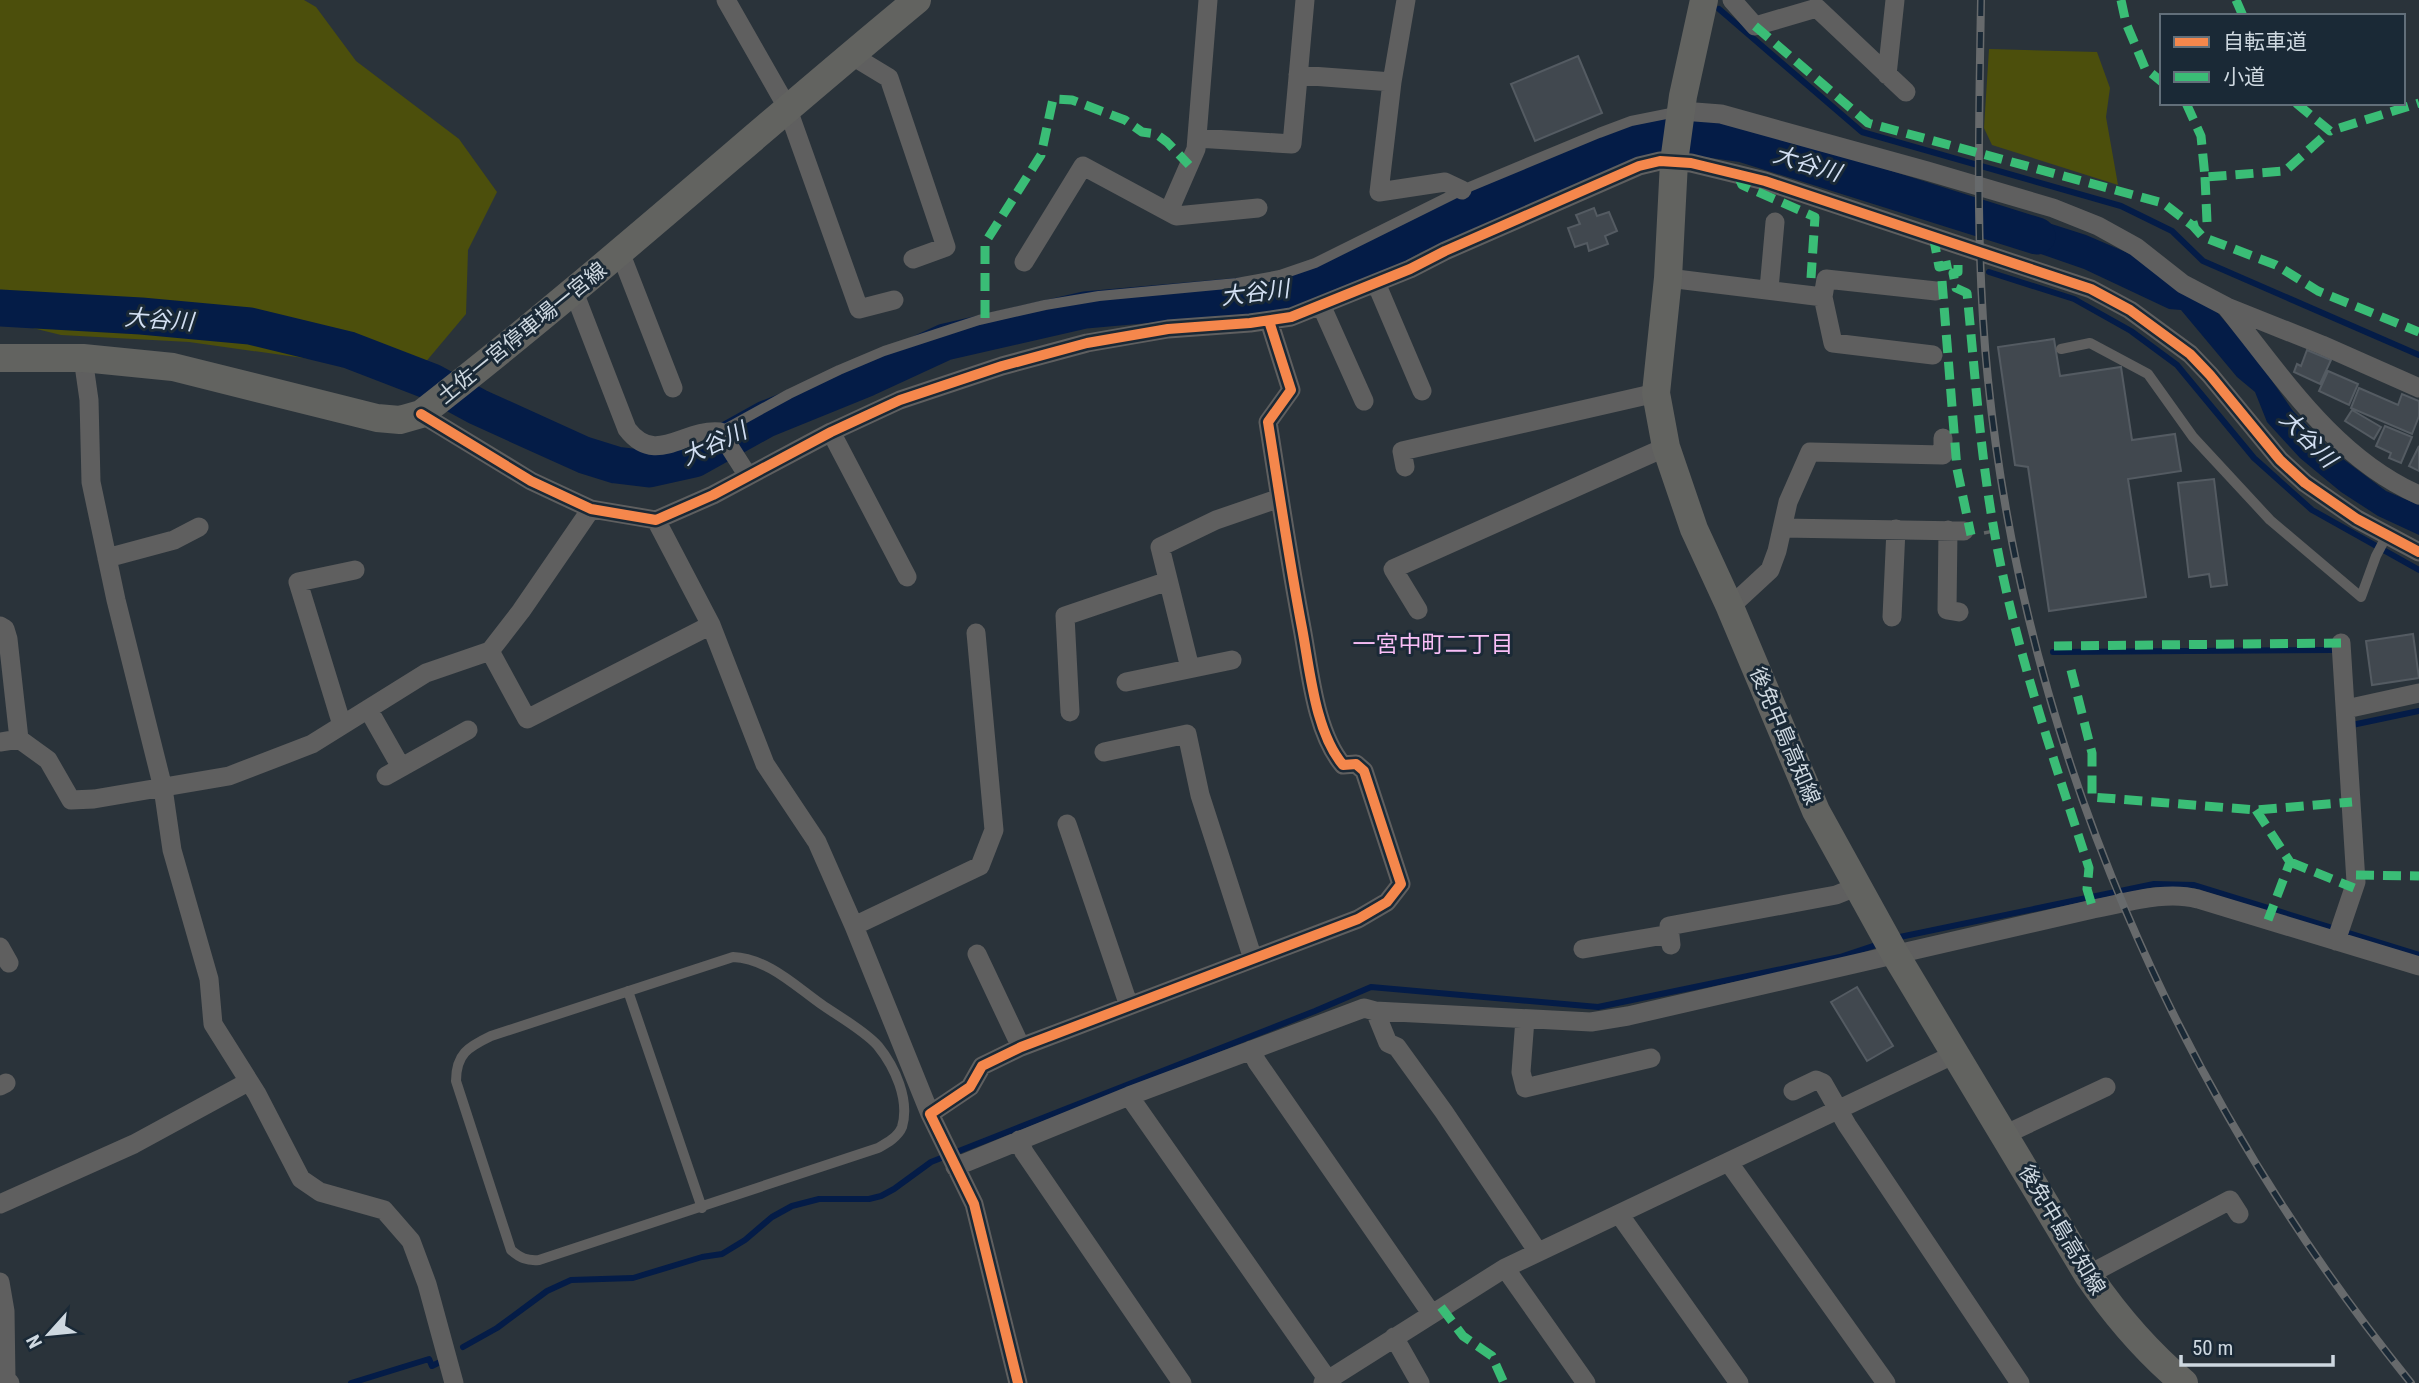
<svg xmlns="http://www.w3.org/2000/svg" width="2419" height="1383" font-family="'Roboto Condensed','Noto Sans JP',sans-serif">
<rect width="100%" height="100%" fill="#2a333a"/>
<path fill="#4c4f0c" d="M0 0H304L316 7 356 61 459 139 497 192 468 250 466 314 424 364 360 366 189 342 61 335 0 320Z
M1989 49 2097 52 2110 88 2106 117 2118 185 1992 145 1984 128Z"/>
<path fill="#041c47" d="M1989 204 2086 235 2149 262 2217 312 2254 355 2293 411 2331 450 2386 491 2419 505V535L2378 516 2341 492 2300 458 2267 422 2255 392 2237 377 2181 310 2169 309 2084 269 1989 236Z"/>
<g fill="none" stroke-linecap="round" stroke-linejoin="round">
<path stroke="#041c47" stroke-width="6" d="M1719 9 1862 132 2121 206 2172 231 2203 261 2419 355
M1989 272 2074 299 2131 331 2177 365 2254 458 2312 510 2419 570
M2053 652 2333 650
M2353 729 2352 725 2419 711
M1895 938 2154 884 2194 885 2419 955
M463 1347 497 1328 547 1291 571 1280 633 1278 702 1257 722 1254 745 1240 772 1217 792 1206 819 1199H869L881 1196 894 1189 931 1162 1315 1011 1371 987 1598 1007 1840 957 1882 943
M351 1383 429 1359 432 1366 438 1363"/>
<path stroke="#041c47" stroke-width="37" d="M0 308 141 316 250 326 349 350 432 382 478 407 584 455 616 465 649 469 694 459 766 419 867 378 945 342 1085 310 1287 292C1331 279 1373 259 1412 236L1637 141 1666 133 1744 144 2037 236"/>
</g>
<path fill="#41484f" stroke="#545b62" stroke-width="2" d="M1578 56 1602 113 1535 141 1511 84Z
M1594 208 1597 216 1609 212 1617 231 1605 236 1608 244 1589 251 1587 243 1575 247 1568 228 1580 224 1576 215Z
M2054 339 2060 376 2121 367 2132 440 2175 434 2181 471 2128 479 2146 597 2049 611 2028 467 2015 465 1998 347Z
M2307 350 2331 360 2320 384 2294 372 2297 364 2301 366Z
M2328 371 2358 384 2349 405 2319 391Z
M2359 388 2398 405 2402 394 2419 401V416L2412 434 2351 408Z
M2352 410 2381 427 2374 439 2345 421Z
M2385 426 2412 437 2401 463 2389 458 2391 453 2376 446Z
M2419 446V471L2409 466Z
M2214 479 2227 585 2211 587 2209 574 2189 577 2178 483Z
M2413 634 2419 678 2372 685 2366 641Z
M1857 987 1893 1046 1867 1061 1831 1002Z"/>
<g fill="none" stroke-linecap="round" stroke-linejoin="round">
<path stroke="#606364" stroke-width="3.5" stroke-dasharray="7 3.5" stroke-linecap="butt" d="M1984 533 1994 531"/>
<path stroke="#5f5f5f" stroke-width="10" d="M2061 349 2090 343 2148 374 2193 437 2270 520 2361 597 2376 556 2387 535
M720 432 789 394 839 370 884 351 979 320 1045 305 1099 296 1237 283 1280 275 1315 263 1462 190 1599 133 1631 121 1676 112
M733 957C768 959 793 984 821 1004 838 1016 865 1031 878 1046 895 1067 910 1100 902 1127 898 1137 887 1143 878 1148L539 1260C527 1261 520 1258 511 1250L456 1081C456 1054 468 1047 491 1036Z
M628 991 702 1208"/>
<path stroke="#5f5f5f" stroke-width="19" d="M726 0 787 107 859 309 894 300
M1406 0 1392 82 1379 192 1445 182 1462 190
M1732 0 1755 26 1817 8 1906 92
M851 55 889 78 946 247 913 259
M1298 75 1392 82
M1887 75 1895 0
M1682 111 1721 114 1927 171 2053 208 2098 226 2136 247 2183 284 2227 307 2322 345 2419 388
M1197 138 1292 144 1305 0
M1169 211 1196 149 1208 0
M620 252 673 388
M1024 262 1083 166 1176 216 1258 208
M1668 278 1823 297 1833 343 1933 355
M1376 283 1422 391
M1769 289 1775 222
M574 292 627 429C656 467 684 428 720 432L748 476
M1823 297 1826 279 1936 291
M1321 305 1364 401
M2227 308C2283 378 2335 458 2419 495
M83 358 89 400 91 482 116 600 163 788 172 850 209 979 213 1024 257 1094 301 1179 320 1192 384 1210 411 1241 427 1284 454 1383
M421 414 531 481 591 509 656 520 713 495 831 432 900 400 1002 366 1087 343 1168 329 1250 323 1291 317 1410 269 1445 251 1639 166 1660 161 1691 163 1765 181 2091 289 2130 310 2190 354 2210 375 2280 460 2305 483 2357 519 2419 552
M831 432 907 577
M1405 467 1402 451 1656 393
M656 520 711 625 765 764 817 842 854 926 930 1114
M1782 528 1964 531
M1948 530 1947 610 1959 612
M107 558 174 540 199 527
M1730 607 1770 570 1777 551 1788 502 1810 452 1943 455V438
M1418 610 1393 569 1666 447
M1892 617 1896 529
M0 626 5 629 8 639 19 739
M490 651 527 719 711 625
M1190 668 1160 547 1216 520 1280 498
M1126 682 1232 660
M368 709 401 767
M2346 709 2419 693
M1070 712 1065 616 1168 581
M342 725 298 582 355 570
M0 742 19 739 48 760 71 800 94 799 229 776 312 744 426 673 490 651 521 611 591 509
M1104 752 1187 734 1200 795 1253 959
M386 776 468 730
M1067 824 1129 1006
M854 926 980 866 994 830 976 633
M2336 941 2356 882 2341 643
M1671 945 1669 926 1836 895 1856 887
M0 947 9 963
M1583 949 1670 934
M977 954 1021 1047
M1375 1011 1591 1022 1628 1016 2093 909C2126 903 2165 890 2198 899L2419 966
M1525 1019 1521 1072 1525 1088 1651 1058
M1251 1050 1257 1062 1431 1313
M0 1086 6 1083
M1793 1091 1816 1080 1823 1083 1847 1125 2020 1383
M1129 1096 1328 1380
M2004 1135 2106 1087
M1019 1140 1024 1152 1182 1383
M1729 1163 1886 1383
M955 1167 1129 1096 1364 1008 1375 1011 1388 1043 1397 1047 1444 1112 1538 1252
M0 1204 134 1144 248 1082
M1619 1214 1739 1383
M1505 1268 1586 1383
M2088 1275 2230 1200 2239 1214
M0 1282 5 1311 6 1379 10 1383
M1394 1337 1420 1383
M1018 1383 974 1204 930 1114 970 1087 982 1066 1021 1047 1358 919 1387 902 1401 884 1364 771 1356 764 1343 765C1315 732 1310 670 1302 628 1289 560 1279 491 1268 422L1291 390 1269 321
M1323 1383 1505 1268 1955 1054"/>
<path stroke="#626360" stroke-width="28" d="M1704 0 1683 96 1674 162 1668 278 1656 393 1666 447 1694 529 1730 607 1816 811 1895 954 2088 1275C2116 1316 2146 1351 2184 1383
M0 358H83L173 367 377 418 400 420 421 414C591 282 751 137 917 0"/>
<g stroke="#676a6c" stroke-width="8">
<path id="rail" d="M1981 0C1979 126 1975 254 1988 380 2026 750 2178 1095 2411 1383"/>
</g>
<use href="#rail" stroke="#1a2936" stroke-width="5" stroke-dasharray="16" stroke-linecap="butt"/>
<path stroke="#3abd76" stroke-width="9" stroke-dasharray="18 9" stroke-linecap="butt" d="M2121 0 2126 23 2145 68 2162 82
M2236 0 2243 16
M1755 26 1868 123 2163 203 2193 226
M2186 103 2201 136 2205 177 2285 171 2330 131
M2296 103 2330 131 2419 103
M1738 176 1742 185 1815 217 1811 278
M2205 177 2207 222 2193 226 2203 237 2276 265 2318 291 2419 332
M1933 235 1939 267 1958 263V272L1953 273 1956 288 1967 293C1975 372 1980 452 1994 530 2014 645 2053 757 2089 868L2087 889 2093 909
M1942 281 1957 469 1971 535
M985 318V243L1041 155 1053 99 1072 100 1125 120 1142 132 1156 134 1167 142 1189 165
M2054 646 2341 643
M2071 670 2092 753V797L2256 810 2352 802
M2256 810 2290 862 2268 920
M2290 862 2354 888
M2356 875 2419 876
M1441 1307 1463 1336 1492 1356 1504 1383"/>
<g stroke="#1a2936" stroke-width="15">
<path id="cycleway" d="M421 414 531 481 591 509 656 520 713 495 831 432 900 400 1002 366 1087 343 1168 329 1250 323 1291 317 1410 269 1445 251 1639 166 1660 161 1691 163 1765 181 2091 289 2130 310 2190 354 2210 375 2280 460 2305 483 2357 519 2419 552
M1018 1383 974 1204 930 1114 970 1087 982 1066 1021 1047 1358 919 1387 902 1401 884 1364 771 1356 764 1343 765C1315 732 1310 670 1302 628 1289 560 1279 491 1268 422L1291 390 1269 321"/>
</g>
<use href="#cycleway" stroke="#f5874c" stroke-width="10"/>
</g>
<g text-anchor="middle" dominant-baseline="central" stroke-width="6" stroke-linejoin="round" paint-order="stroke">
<g font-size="21" fill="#ced8e0" stroke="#1a2936">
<text transform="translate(522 333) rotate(-39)">土佐一宮停車場一宮線</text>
<text transform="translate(1785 736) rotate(67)">後免中島高知線</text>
<text transform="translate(2062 1230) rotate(59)">後免中島高知線</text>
</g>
<g font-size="23" font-style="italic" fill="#d2dff2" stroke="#1a2936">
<text transform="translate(1807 164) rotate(17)">大谷川</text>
<text transform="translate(1255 293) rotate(-7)">大谷川</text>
<text transform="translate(159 320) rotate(4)">大谷川</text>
<text transform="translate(2308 439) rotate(45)">大谷川</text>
<text transform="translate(714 444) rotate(-25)">大谷川</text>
</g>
<g font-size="23" fill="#f9bef7" stroke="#1a2936">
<text x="1433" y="644">一宮中町二丁目</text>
</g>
</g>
<rect x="2160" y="14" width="245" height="91" fill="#1a2936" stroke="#626f7a" stroke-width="2"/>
<rect x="2174" y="37" width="35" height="10" fill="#f5874c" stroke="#626f7a" stroke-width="2"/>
<text x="2223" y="49" font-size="21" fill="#ced8e0">自転車道</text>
<rect x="2174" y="72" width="35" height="10" fill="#3abd76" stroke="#626f7a" stroke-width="2"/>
<text x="2223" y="84" font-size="21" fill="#ced8e0">小道</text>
<g transform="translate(49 1334) rotate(243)" stroke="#1a2936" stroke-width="5" paint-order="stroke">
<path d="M0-5L12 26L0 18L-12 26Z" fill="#ced8e0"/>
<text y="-10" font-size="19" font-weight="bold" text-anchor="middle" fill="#ced8e0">N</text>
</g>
<path d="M2181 1355v10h152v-10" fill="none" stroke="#ced8e0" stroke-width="3.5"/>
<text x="2192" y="1355" font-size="21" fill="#ced8e0" stroke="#1a2936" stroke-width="5" paint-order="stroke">50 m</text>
</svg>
